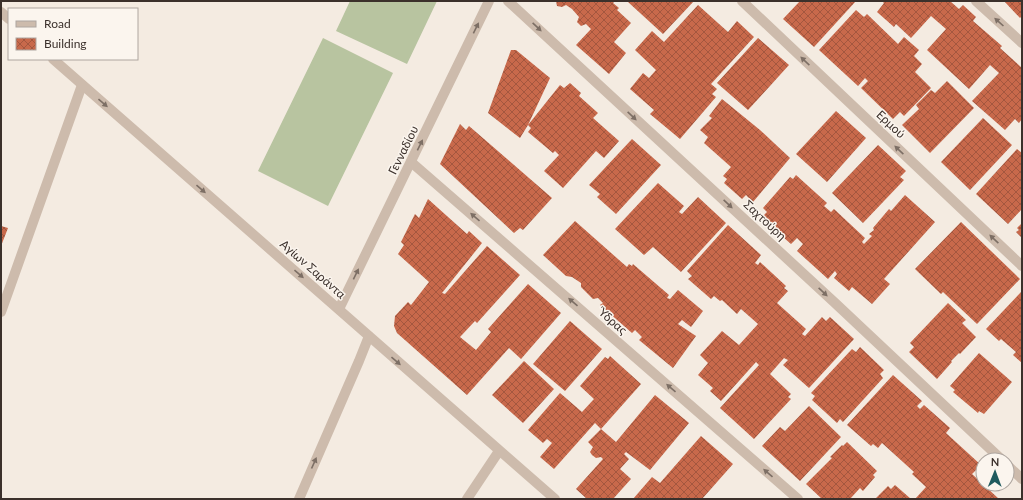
<svg xmlns="http://www.w3.org/2000/svg" width="1023" height="500" font-family="Lato,sans-serif">
<defs>
<pattern id="building-cross-hatch" width="8" height="8" patternUnits="userSpaceOnUse"><rect width="8" height="8" fill="#c8694b"/><path d="M0 0l8 8M0 8l8-8" fill="none" stroke="#a4573f"/></pattern>
</defs>
<rect width="100%" height="100%" fill="#f4ebe1"/>
<path fill="#b8c4a0" d="M350 1H437L407 64 336 31Z
M323 38 393 73 328 206 258 171Z"/>
<path fill="url(#building-cross-hatch)" d="M556 1H615L613 3 619 8 617 10 631 23 614 42 626 53 609 74 576 45 591 29 586 24 581 26 577 22 579 17 572 9 566 5 562 7 557 6Z
M629 1H694L663 34 628 2Z
M800 1H856L814 47 783 19Z
M882 1H950L959 9 963 5 976 17 973 21 1002 46 1000 48 1022 68V119L1019 123 1015 119 1005 130 972 101 999 73 990 65 969 89 927 50 946 29 931 16 911 38 896 24 894 27 877 12 884 3Z
M1004 1H1022V16L1020 18Z
M698 5 728 32 737 21 754 37 711 84 717 89 712 94 716 97 680 139 650 114 654 110 630 89 643 73 649 78 656 70 635 50 652 31 664 42Z
M856 10 864 17 867 14 898 44 904 37 919 50 914 56 922 64 915 72 931 88 904 116 900 112 893 119 861 88 868 81 865 78 858 86 819 50Z
M758 38 789 65 748 110 717 83Z
M511 50H516L550 78 528 125 520 138 488 113Z
M947 81 974 108 930 153 902 125 919 109 916 105 931 90 935 93Z
M570 83 581 93 579 96 598 113 593 118 619 141 604 158 596 151 563 188 544 171 559 155 555 151 553 153 528 132 531 128 528 125 560 85 564 88Z
M722 99 760 130 790 158 753 202 746 195 742 199 724 183 727 179 723 176 731 167 704 143 708 137 700 130 712 118 709 116Z
M836 111 866 138 827 182 796 154Z
M983 118 1012 145 970 190 941 162Z
M460 124 466 130 469 126 552 198 523 230 520 228 514 233 440 164Z
M632 139 661 165 616 214 597 197 600 194 589 185Z
M878 145 906 171 900 177 904 180 863 223 832 193Z
M1017 149 1022 153V209L1008 224 976 194Z
M796 175 827 203 824 206 831 212 834 209 865 238 862 242 864 244 872 236 869 234 874 230 873 228 889 209 891 211 905 195 935 222 884 279 890 284 872 304 852 287 849 291 834 278 837 274 835 271 828 279 797 251 803 244 797 238 791 244 761 218 767 212 763 208 790 177 793 179Z
M658 183 684 206 679 212 682 214 698 197 726 223 681 272 653 247 644 255 615 229Z
M428 199 467 234 469 231 482 243 442 293 445 294 487 246 520 275 477 323 475 321 460 337 476 350 491 332 488 329 528 284 561 313 521 359 509 348 467 395 397 333 394 326 395 316 408 302 411 305 429 282 398 254 404 245 401 242 415 214 419 218Z
M575 221 627 267 629 264 632 266 633 264 669 295 667 298 670 299 678 290 703 311 691 327 682 320 678 324 696 336 673 368 639 340 642 337 635 330 632 333 600 305 603 303 598 298 593 299 581 287V283L572 277 566 276 543 255Z
M961 222 1020 279 977 324 943 292 941 294 915 269Z
M1022 223V238L1016 232 1019 230 1017 228Z
M728 225 761 255 755 263 758 265 760 262 786 286 784 288 788 291 777 303 806 329 802 334 805 336 822 317 826 321 830 317 854 339 809 388 783 365 788 360 784 358 770 374 791 394 788 397 791 399 754 439 720 408 759 365 756 362 721 401 710 391 713 388 698 375 708 363 700 355 722 331 739 345 758 324 741 309 737 314 722 300 720 301 714 296 711 299 688 279 692 276 687 271Z
M1 226 8 228 1 246Z
M1022 291V363L1013 355 1016 352 1001 339 999 341 986 329Z
M948 303 966 320 962 323 976 337 960 354 959 353 951 361 952 362 937 379 909 352 914 347 910 343Z
M570 321 602 349 565 391 533 364Z
M860 347 884 370 880 374 883 378 843 422 840 419 837 423 812 400 815 396 811 393 852 349 856 352Z
M979 353 1012 382 984 414 979 411 978 413 953 392 955 390 950 386Z
M610 356 641 384 601 429 595 423 554 469 540 457 552 443 547 439 543 443 528 430 560 393 582 412 594 399 580 386 605 357 608 359Z
M524 361 554 389 523 423 492 395Z
M893 375 922 401 917 406 920 409 924 405 950 428 946 433 981 465 972 474 999 499H915L926 487 912 474 914 472 882 443 878 448 873 444 871 446 847 425Z
M655 395 689 423 650 470 626 452 624 454 629 459 620 469 631 479 613 499H587L576 489 603 459 601 457 596 458 592 455 590 452 593 447 588 442 601 429 616 442Z
M809 406 841 437 800 481 762 446 780 427 785 431Z
M701 436 733 464 702 499H633L652 477 660 483Z
M847 442 877 471 873 475 875 477 863 491 860 488 850 499H822L806 484 832 458 830 457 842 445 843 446Z
M895 485 911 499H875L888 486 891 489Z"/>
<g fill="none" stroke-linecap="round" stroke-linejoin="round">
<path stroke="#cdbbac" stroke-width="10" d="M1 312 82 85
M467 499 499 451"/>
<path stroke="#cdbbac" stroke-width="10" d="M508 1 834 302 1002 460
M742 1 1022 266
M976 1 1022 43
M1 12 9 19
M53 59 555 499
M411 162 798 499
M1007 465 1022 479
M299 499 359 361 369 336"/>
<path stroke="#cdbbac" stroke-width="10" d="M339 309 489 1"/>
</g>
<defs><path id="oneway-solid" d="M-6-.8H1V-3.2L6.5 0L1 3.2V.8H-6Z"/></defs>
<g fill="#7d6f65">
<use href="#oneway-solid" transform="translate(999 22) rotate(-138)"/>
<use href="#oneway-solid" transform="translate(537 27) rotate(43)"/>
<use href="#oneway-solid" transform="translate(476 28) rotate(-64)"/>
<use href="#oneway-solid" transform="translate(805 61) rotate(-137)"/>
<use href="#oneway-solid" transform="translate(103 103) rotate(41)"/>
<use href="#oneway-solid" transform="translate(632 116) rotate(43)"/>
<use href="#oneway-solid" transform="translate(420 145) rotate(-64)"/>
<use href="#oneway-solid" transform="translate(899 150) rotate(-137)"/>
<use href="#oneway-solid" transform="translate(201 189) rotate(41)"/>
<use href="#oneway-solid" transform="translate(728 204) rotate(43)"/>
<use href="#oneway-solid" transform="translate(475 217) rotate(-139)"/>
<use href="#oneway-solid" transform="translate(994 239) rotate(-137)"/>
<use href="#oneway-solid" transform="translate(299 274) rotate(41)"/>
<use href="#oneway-solid" transform="translate(356 274) rotate(-64)"/>
<use href="#oneway-solid" transform="translate(823 292) rotate(43)"/>
<use href="#oneway-solid" transform="translate(573 302) rotate(-139)"/>
<use href="#oneway-solid" transform="translate(396 361) rotate(41)"/>
<use href="#oneway-solid" transform="translate(671 388) rotate(-139)"/>
<use href="#oneway-solid" transform="translate(314 463) rotate(-66)"/>
<use href="#oneway-solid" transform="translate(768 473) rotate(-139)"/>
</g>
<g text-anchor="middle" dominant-baseline="central" stroke-width="3" stroke-linejoin="round" paint-order="stroke">
<g font-size="12" fill="#3b302b" stroke="#fbf5ee">
<text transform="translate(891 124) rotate(43)">Ερμού</text>
<text transform="translate(403 150) rotate(-64)">Γενναδίου</text>
<text transform="translate(765 220) rotate(43)">Σαχτούρη</text>
<text transform="translate(313 269) rotate(41)">Αγίων Σαράντα</text>
<text transform="translate(613 321) rotate(41)">Ύδρας</text>
</g>
</g>
<rect width="1023" height="500" fill="none" stroke="#3b302b" stroke-width="4"/>
<rect x="8" y="8" width="130" height="52" fill="#fbf5ee" stroke="#aea6a0"/>
<rect x="16" y="21" width="20" height="6" fill="#cdbbac" stroke="#aea6a0"/>
<text x="44" y="28" font-size="12" fill="#3b302b">Road</text>
<rect x="16" y="38" width="20" height="12" fill="url(#building-cross-hatch)" stroke="#aea6a0"/>
<text x="44" y="48" font-size="12" fill="#3b302b">Building</text>
<g transform="translate(995 472) rotate(1)"><circle r="19" fill="#fbf5ee" stroke="#aea6a0"/>
<path d="M0-3L7 15L0 10L-7 15Z" fill="#1f5a5e"/>
<text y="-6" font-size="11" font-weight="bold" text-anchor="middle" fill="#3b302b">N</text>
</g>
</svg>
